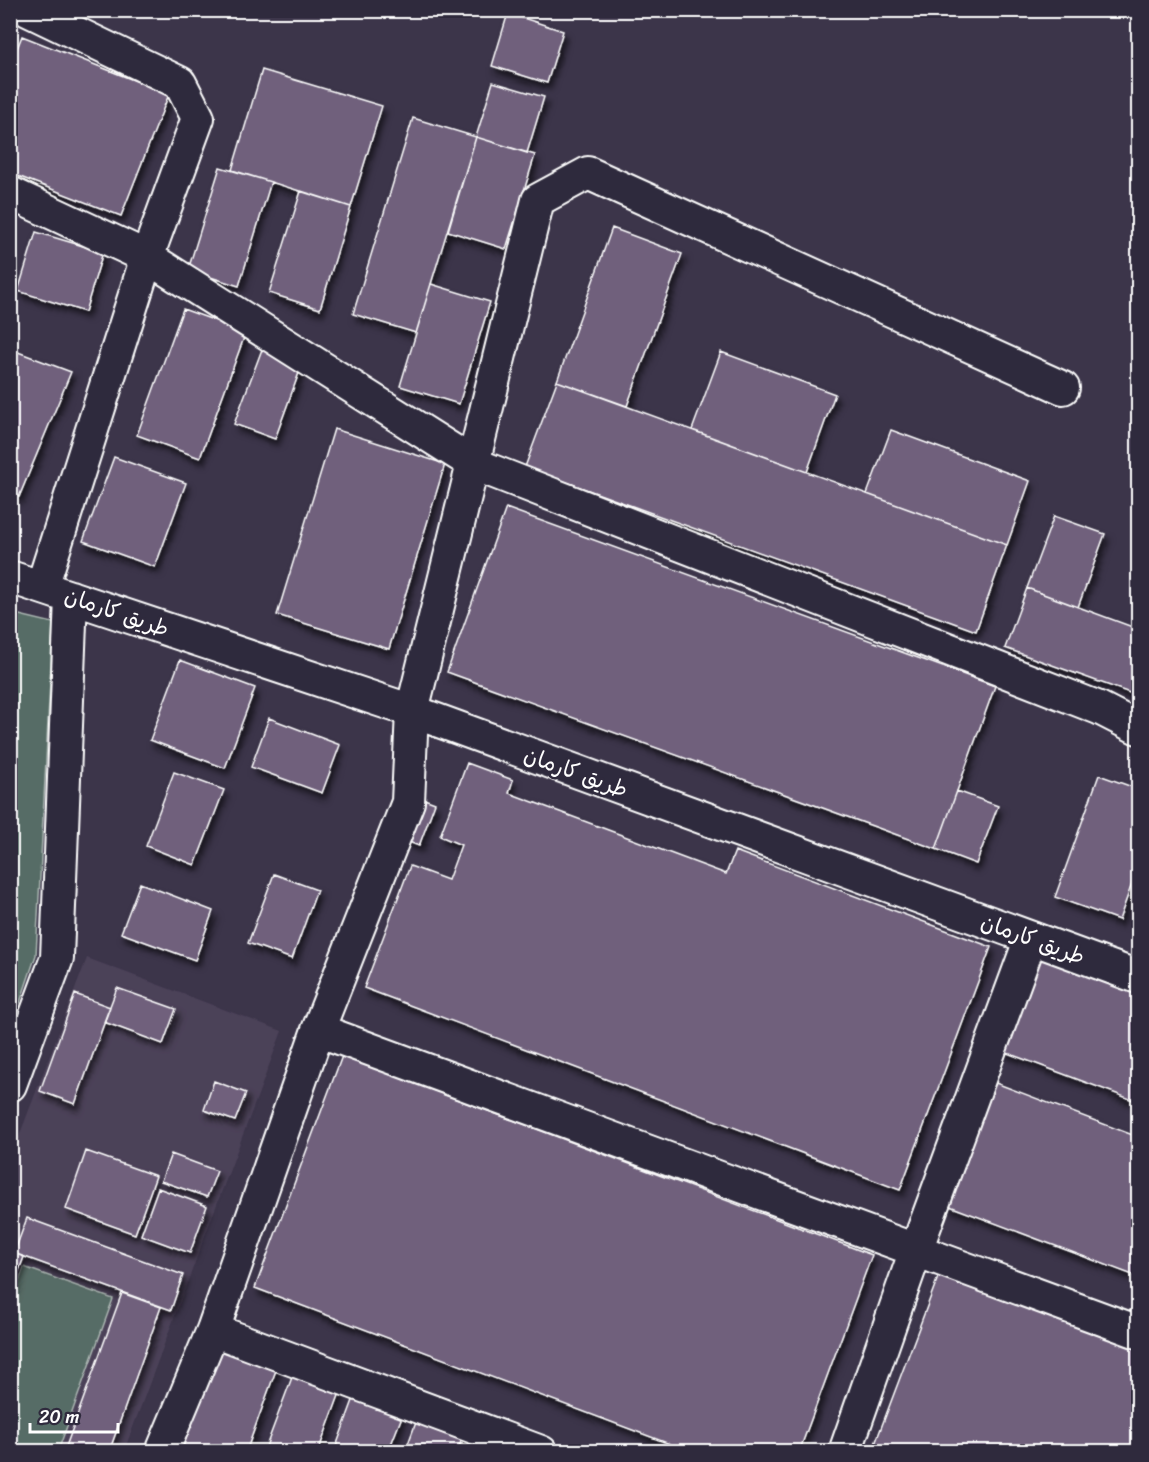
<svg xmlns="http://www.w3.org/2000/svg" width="1149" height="1462" font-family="Sriracha,'Playpen Sans Arabic',sans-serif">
<defs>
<filter id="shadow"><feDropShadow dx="3.5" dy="6" stdDeviation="3" flood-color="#0009"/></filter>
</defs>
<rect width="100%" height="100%" fill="#3c354a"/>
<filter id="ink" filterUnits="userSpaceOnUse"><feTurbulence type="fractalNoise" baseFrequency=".0167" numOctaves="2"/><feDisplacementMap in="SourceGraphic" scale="12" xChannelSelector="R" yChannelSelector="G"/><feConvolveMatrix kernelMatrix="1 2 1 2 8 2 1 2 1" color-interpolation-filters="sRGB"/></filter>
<g filter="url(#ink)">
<path fill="#4c4259" d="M87 958 282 1031 124 1451H11L10 1160Z"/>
<path fill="#576c66" stroke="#abb6b2" stroke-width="1.5" d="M11 613 53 623 36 955 11 1029Z
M24 1267 113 1299 58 1451H27L11 1445V1305Z"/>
<path fill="#70617c" stroke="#fff" stroke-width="1.5" filter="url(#shadow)" d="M508 13 563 31 547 83 492 66Z
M22 36 169 94 121 216 10 173V66Z
M262 70 382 106 351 207 232 170Z
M493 82 544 97 527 153 476 137Z
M413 118 476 137 416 333 353 314Z
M476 137 535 155 506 249 448 231Z
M220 167 271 182 239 286 188 270Z
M301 191 351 207 320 309 269 293Z
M612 228 682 254 627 406 557 381Z
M36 232 103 252 85 312 18 291Z
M431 284 490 302 459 404 400 386Z
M183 309 246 332 200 458 137 435Z
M264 344 304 359 275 439 234 424Z
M10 349 71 372 19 497 10 494Z
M721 352 835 394 807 472 692 430Z
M557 381 1007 545 976 631 525 467Z
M334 429 445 464 389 649 277 615Z
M891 430 1030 481 1007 545 867 494Z
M114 457 186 483 155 567 83 541Z
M506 508 995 686 936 849 447 672Z
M1054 516 1105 534 1078 607 1027 588Z
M1027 588 1138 629V696L1005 648Z
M180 660 255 688 225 768 150 740Z
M269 718 340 745 322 793 251 767Z
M467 763 513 780 509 793 726 874 735 851 991 947 900 1190 364 988 410 866 448 880 461 845 440 836Z
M174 772 224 790 195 865 146 846Z
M1099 775 1138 789V867L1119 920 1055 897Z
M957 791 998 806 976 864 936 849Z
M419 797 435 803 419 846 404 840Z
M274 874 317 890 292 959 248 943Z
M140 883 213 911 195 960 121 933Z
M1039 952 1138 989V1102L1002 1051Z
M117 988 176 1009 163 1044 104 1022Z
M75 994 110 1007 75 1104 40 1091Z
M342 1056 872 1255 799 1452H691L255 1288Z
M214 1081 246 1093 235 1121 204 1110Z
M993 1082 1138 1137V1277L947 1205Z
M86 1151 156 1176 135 1234 66 1209Z
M171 1154 217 1171 207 1197 161 1181Z
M158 1188 207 1206 190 1253 141 1235Z
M27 1218 183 1275 171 1310 14 1253Z
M10 1252 24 1257 10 1294Z
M940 1272 1138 1347V1452H872Z
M122 1293 161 1307 109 1452H64Z
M222 1341 279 1362 246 1452H181Z
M294 1372 341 1390 318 1452H264Z
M355 1395 403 1414 388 1452H334Z
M418 1417 464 1434 457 1452H405Z
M480 1439 514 1452H475Z"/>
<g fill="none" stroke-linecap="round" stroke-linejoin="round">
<g stroke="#fff" stroke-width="36">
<path id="minor" d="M28 10 180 83 198 118 147 257 42 587
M10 193 147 257 474 464 1099 708 1138 728
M10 577 412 711 1138 977
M318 1030 1138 1332
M10 1085 57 958 71 597
M213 1330 541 1452
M162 1452 213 1330 318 1030 408 802 412 711 538 200 588 173 1063 388
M845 1452 916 1250 1031 938"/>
</g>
<use href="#minor" stroke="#2f2a3d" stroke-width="32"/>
</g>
</g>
<g text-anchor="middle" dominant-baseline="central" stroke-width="5" stroke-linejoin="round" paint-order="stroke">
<g font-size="22" fill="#fff" stroke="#2f2a3d">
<text transform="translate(117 612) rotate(19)">طريق كارمان</text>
<text transform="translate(576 772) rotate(20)">طريق كارمان</text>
<text transform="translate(1033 939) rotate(20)">طريق كارمان</text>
</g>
</g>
<rect width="1149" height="1462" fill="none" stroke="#2f2a3d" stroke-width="36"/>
<rect x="18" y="18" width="1113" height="1426" fill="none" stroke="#fff" stroke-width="2" filter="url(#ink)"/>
<path d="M30 1423v9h88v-9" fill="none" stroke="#ffffff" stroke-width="3"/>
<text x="39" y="1423" font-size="18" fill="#ffffff" stroke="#2f2a3d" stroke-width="4.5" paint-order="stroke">20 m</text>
</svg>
